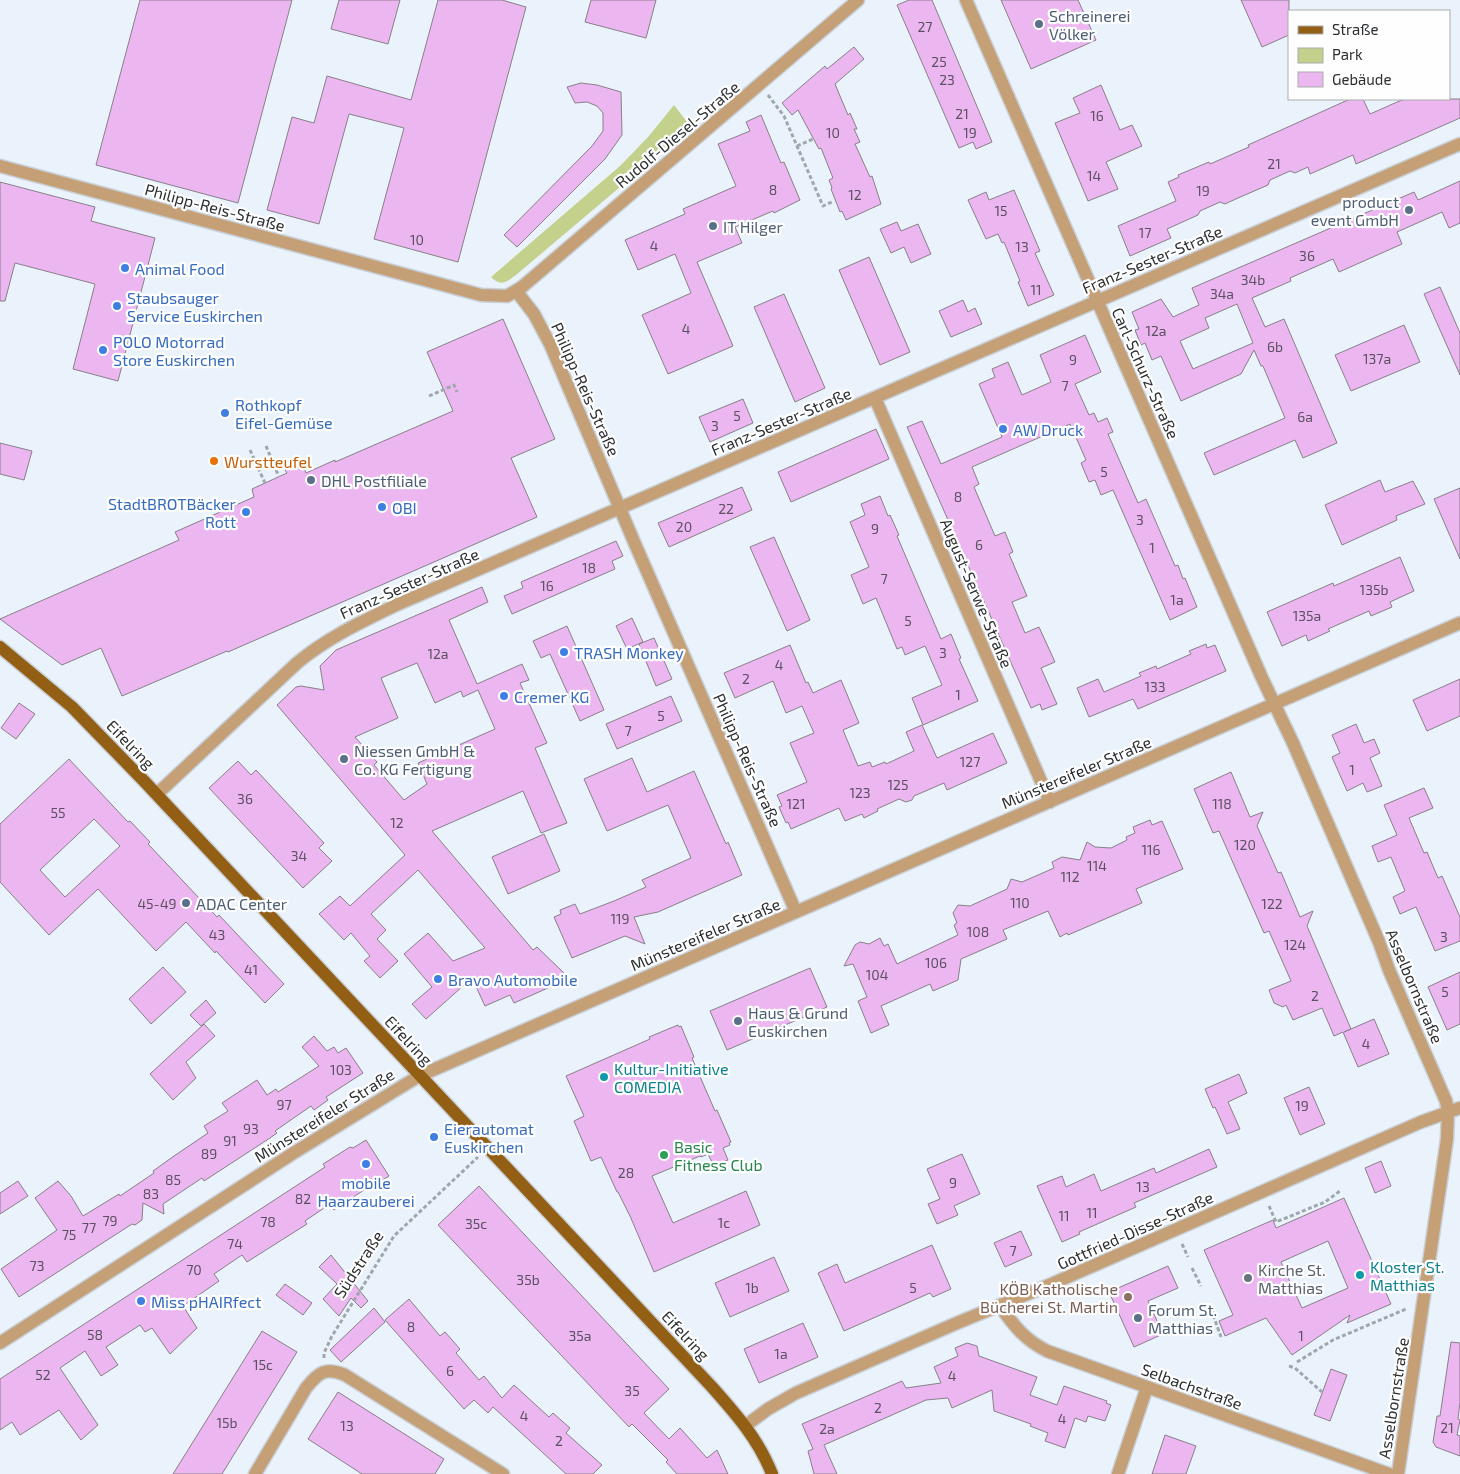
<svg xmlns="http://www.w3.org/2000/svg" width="1460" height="1474" font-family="'Exo 2',sans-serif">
<rect width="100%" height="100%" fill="#eaf2fb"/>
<path fill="#c3d18c" d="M674 105 691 127 516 275C507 282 500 287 491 277L620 166 649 136Z"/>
<path fill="#ecb6f0" stroke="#888089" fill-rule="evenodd" d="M140 0H292L238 203 96 165Z
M339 0H400L388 44 331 29Z
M438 0H502L526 7 458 262 374 239 404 128 349 114 319 224 267 210 292 117 314 123 327 76 411 100Z
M591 0H656L646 38 585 22Z
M909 0H932L992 142 976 149 973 142 959 148 897 5Z
M1001 0H1078L1096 40 1031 69Z
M1241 0H1289V35L1262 47Z
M854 47 864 59 835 84 848 115 850 113 857 129H854L860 142 855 144 870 177 872 176 881 204 846 220 842 211 840 212 831 189 832 188 829 180 833 178 821 148 819 149 798 110 792 115 782 103 825 66 827 69Z
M581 83 597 85 621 92 622 135 605 159 517 247 504 235 592 146 603 131V113L597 106 587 102 575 103 567 87Z
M1101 85 1120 130 1132 125 1142 146 1106 162 1118 189 1088 201 1055 123 1080 113 1073 98Z
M1350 99H1363L1370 114 1404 99H1460V118L1356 164 1353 155 1310 174 1308 167 1295 173 1290 171 1270 180 1268 185 1238 198 1225 204 1220 202 1200 211 1198 215 1167 229 1171 238 1130 256 1118 226 1176 201 1168 182 1179 177 1178 175 1209 162 1210 164 1249 147 1248 145Z
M761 115 781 163 784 162 800 200 774 213 773 211 735 227 742 243 697 262 733 346 668 374 642 315 691 293 675 254 638 270 625 240 685 214 683 209 736 186 718 144 750 131 746 122Z
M1460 181V223L1449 228 1442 212 1397 232 1402 244 1339 272 1333 259 1290 278 1291 281 1252 298 1265 327 1284 319 1337 443 1303 458 1295 440 1214 475 1204 453 1285 418 1263 366H1261L1254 350 1241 374 1181 401 1161 356 1152 360 1145 343 1141 345 1135 330 1139 329 1132 312 1161 299 1173 317 1199 305 1192 288 1414 192 1418 200ZM1237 304 1253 343 1193 369 1180 341 1209 328 1205 318Z
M0 182 95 207 91 221 155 238 118 381 73 369 95 284 15 263 5 301H0Z
M1014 190 1040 251 1035 253 1054 295 1028 306 1018 282 1020 281 1004 242 1002 243 998 234 986 239 968 200 986 192 989 200Z
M897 222 901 231 918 224 931 254 911 263 904 247 891 253 880 229Z
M869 257 910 352 880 365 839 270Z
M1440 287 1460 333V375L1424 294Z
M784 294 825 388 795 402 754 307Z
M963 300 968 312 975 308 982 324 951 337 939 311Z
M503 319 555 439 511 458 537 517 228 652 227 651 122 696 101 648 62 665 0 619 179 540 175 532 254 497 252 489 287 473 285 470 301 462 306 473 335 460V462L453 411 427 352Z
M1404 325 1420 362 1351 391 1335 355Z
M1085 335 1101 372 1075 384 1089 415 1094 413 1098 422 1107 418 1113 432 1108 434 1138 503 1146 499 1175 566 1178 565 1183 579 1185 578 1197 607 1170 620 1113 490 1101 495 1095 480 1089 482 1081 463 1086 460 1070 424 972 467 979 484 974 487 995 536 1005 532 1013 552 1009 554 1027 596 1012 602 1025 633 1039 627 1055 662 1041 668 1057 704 1042 710 1040 704 1031 708 907 427 922 421 941 464 1002 437 979 384 995 377 992 369 1008 362 1022 395 1051 382 1040 355Z
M743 399 753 423 710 442 699 417Z
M876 429 889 459 791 502 778 472Z
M0 443 32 451 24 480 0 474Z
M1380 480 1385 492 1413 481 1425 504 1396 516 1397 520 1342 545 1325 505Z
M742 487 752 510 669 547 658 523Z
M1460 488V559L1434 499Z
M880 496 888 516 890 515 899 535 897 536 941 639 951 634 961 658 959 659 978 701 923 725 912 698 942 685 925 646 905 655 902 647 897 649 876 598 863 604 851 575 869 567 850 522 865 515 861 504Z
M774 537 810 620 787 631 750 547Z
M616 541 623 556 612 561 615 569 512 614 504 596 523 588 521 582Z
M1400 557 1414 591 1390 602 1392 607 1371 616 1369 611 1328 629 1330 631 1308 641 1306 635 1282 646 1267 612 1333 583 1334 586Z
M482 587 488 602 449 620 477 684 522 664 529 680 520 683 547 743 535 748 567 823 541 833 523 791 432 831 533 950 537 947 563 972 566 980 514 1003 510 995 485 1006 472 978 426 1019 412 1004 432 987 404 954 428 933 453 961 485 948 418 870 371 914 386 930 377 939 398 961 380 978 364 961 370 956 351 933 344 940 319 914 340 896 350 906 405 855 277 705 296 687 301 686 324 690 320 666 336 650ZM417 663 435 703 461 691 463 697 478 690 495 729 418 763 427 784 404 800 374 765 377 762 355 737 398 718 381 678Z
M632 618 643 642 627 649 616 626Z
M567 626 604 710 580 721 550 654 541 658 533 641Z
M654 638 672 679 656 686 639 644Z
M1206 644 1207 648 1215 645 1226 671 1138 709 1133 699 1089 717 1077 688 1098 679 1104 692 1141 676 1139 673 1156 666 1157 669 1191 654 1189 651Z
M790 645 806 683 808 682 813 693 841 680 859 723 843 730 858 766 870 762 872 767 885 762 886 764 914 751 906 732 922 725 937 758 993 733 1007 763 947 790 944 783 914 796 912 800 906 802 899 799 877 809 878 811 864 818 862 814 845 821 839 808 791 829 788 822 786 823 779 807 782 806 777 795 807 782 790 743 814 733 802 706 786 713 773 681 735 698 724 673Z
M1460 679V716L1427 731 1413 700Z
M671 696 682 721 617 749 606 724Z
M19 703 35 714 16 739 1 728Z
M1356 724 1364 743 1374 739 1380 753 1370 758 1382 786 1367 792 1363 783 1347 791 1332 757 1340 753 1332 735Z
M632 758 647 792 694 771 726 844 728 842 742 875 658 912 634 917 645 944 625 936 572 958 554 917 561 914 560 910 575 904 580 914 614 901 646 887 642 880 691 858 668 805 607 831 584 779Z
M69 759 128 822 130 821 150 842 148 844 217 917 219 915 284 984 265 1003 216 951 215 953 186 922 156 951 98 889 49 935 0 882V824ZM94 819 120 846 65 897 40 870Z
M238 761 251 775 256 770 324 843 319 848 332 861 303 888 209 788Z
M1231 772 1250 817 1263 812 1257 826 1278 873 1281 872 1300 917 1313 911 1307 926 1351 1029 1344 1032 1374 1019 1389 1054 1358 1067 1343 1032 1334 1036 1322 1008 1293 1020 1286 1005 1283 1007 1274 1003 1269 990 1291 981 1269 931 1264 933 1219 831 1213 833 1194 789Z
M1424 788 1433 808 1409 818 1424 853 1427 852 1438 878 1442 876 1460 917V941L1435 951 1416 907 1400 914 1393 897 1405 891 1391 857 1378 862 1372 846 1397 835 1384 805Z
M1150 820 1152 825 1162 821 1183 869 1136 889 1142 903 1068 935 1067 933 1060 937 1048 911 1003 930 1007 939 961 959 958 980 933 991 930 984 881 1006 889 1025 871 1033 858 1001 867 997 853 964 844 966 855 945 860 942 869 944 880 938 884 946 888 944 897 964 958 935 954 925 957 923 953 913 958 905 970 906 1007 889 1011 879 1022 882 1054 868 1052 862 1062 857 1080 860 1087 842 1095 847 1111 848 1127 840 1126 837 1135 833 1133 827Z
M544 834 560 871 508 894 492 857Z
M163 967 186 992 151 1024 129 999Z
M810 968 827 1007 727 1050 710 1011Z
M1460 972V1024L1447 1030 1428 987Z
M206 1000 216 1013 201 1026 190 1015Z
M204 1024 215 1036 186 1062 196 1078 173 1100 150 1074Z
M678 1025 679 1027 681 1026 694 1057 692 1058 715 1111 717 1110 731 1142 729 1143 730 1145 723 1148 728 1160 714 1166 708 1154 701 1157 700 1156 652 1176 673 1223 746 1191 760 1225 654 1272 630 1216 618 1192H617L601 1157 591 1161 574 1121 584 1116 566 1076 650 1039 649 1037Z
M314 1036 327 1051 334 1047 338 1053 346 1048 363 1073 326 1097 328 1100 314 1110 311 1106 275 1131 277 1133 270 1138 204 1181 202 1178 163 1204 164 1214 143 1203 142 1220 135 1225 132 1224 19 1297 1 1269 57 1230 35 1198 58 1181 71 1196 83 1216 119 1194 120 1196 154 1173 153 1171 174 1156 208 1133 204 1126 228 1111 222 1103 257 1080 267 1095 276 1089 278 1092 319 1066 302 1047Z
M1239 1074 1247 1093 1228 1102 1240 1129 1227 1134 1215 1107 1213 1108 1205 1089Z
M1309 1087 1325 1124 1300 1135 1284 1098Z
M366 1140 389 1176 374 1186 373 1184 334 1210 330 1204 305 1221 307 1224 247 1262 242 1255 214 1274 219 1281 183 1306 197 1328 170 1354 152 1328 145 1332 140 1325 106 1347 118 1365 101 1376 85 1351 60 1368 98 1425 81 1440 59 1410 20 1435 12 1422 0 1430V1379L325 1167 323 1164 350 1147 353 1148Z
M1209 1149 1217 1167 1134 1203 1136 1207 1079 1232 1080 1234 1062 1242 1037 1186 1062 1176 1066 1187 1094 1174 1101 1191 1154 1168 1156 1173Z
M962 1154 980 1194 954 1206 958 1215 937 1224 928 1204 940 1199 927 1169Z
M1381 1161 1391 1186 1375 1193 1365 1168Z
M18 1181 28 1196 0 1214V1193Z
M479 1186 669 1389 644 1413 669 1439 680 1428 707 1458 717 1450 728 1474H677L666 1462 668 1460 632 1424 629 1427 438 1225Z
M1344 1198 1391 1304 1347 1323 1350 1315 1292 1355 1266 1318 1225 1336 1219 1321 1233 1315 1204 1250 1273 1220 1276 1228ZM1328 1241 1348 1288 1302 1308 1281 1262Z
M1021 1231 1032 1255 1005 1267 994 1243Z
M932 1245 951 1289 933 1297 930 1293 844 1331 818 1273 837 1264 845 1283Z
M331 1255 368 1301 361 1308 351 1298 339 1316 323 1299 337 1284 319 1267Z
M774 1257 789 1291 730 1317 715 1283Z
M1168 1266 1178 1288 1148 1301 1163 1334 1134 1347 1109 1292Z
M285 1284 312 1303 303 1315 276 1295Z
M409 1299 440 1336 445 1332 460 1349 456 1353 479 1380 484 1376 502 1398 514 1385 549 1417 553 1413 562 1421 570 1428 566 1433 602 1465 593 1474H566L493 1407 488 1413 474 1400 464 1409 385 1320Z
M374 1308 385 1322 341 1362 330 1350Z
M803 1323 818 1357 759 1383 744 1349Z
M262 1331 297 1352 222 1474H173Z
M1451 1342 1460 1343V1402L1458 1419 1460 1420 1457 1435 1460 1436V1456L1436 1447 1433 1442 1437 1416H1440Z
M967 1343 977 1346 979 1356 1037 1377 1030 1395 1057 1405 1064 1386 1107 1401 1106 1403 1111 1405 1105 1421 1088 1416 1086 1422 1075 1418 1065 1448 1045 1441 1048 1433 1030 1426 1031 1424 994 1411 992 1390 952 1408 948 1398 926 1400 824 1445 837 1474H814L808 1451 813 1449 802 1424 902 1381 906 1388 941 1383 934 1367 958 1356 955 1348Z
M1331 1369 1347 1375 1330 1421 1314 1415Z
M338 1392 444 1459 435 1474H362L308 1439Z
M1165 1435 1196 1446 1186 1474H1152Z"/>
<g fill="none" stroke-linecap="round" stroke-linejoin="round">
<g stroke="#c8cfd7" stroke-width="15">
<path id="minor" d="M966 0 1262 678 1293 743 1379 942 1389 970 1446 1101 1448 1111 1447 1139 1398 1474
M0 166 481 295 507 296 522 287 858 0
M517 292 534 314 550 344 635 544 796 912
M875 398 1050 802
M157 794 297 663C327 638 361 622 396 605L1460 144
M1000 1306C1014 1326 1025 1340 1047 1351L1389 1474
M0 1343 295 1152 419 1076 1460 623
M745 1426 768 1409 796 1393 957 1323 1047 1286 1421 1122 1460 1108
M255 1474 306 1388C319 1372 325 1367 345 1375L503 1474
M1118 1474 1147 1387"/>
</g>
<g stroke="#c8cfd7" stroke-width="15">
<path id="major" d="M0 647 72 707 144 781 712 1387C736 1414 759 1440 772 1474"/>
</g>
<path stroke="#a0a6ad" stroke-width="3" stroke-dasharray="4 2.5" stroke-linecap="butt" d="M768 95 784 116 823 206 834 201
M797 146 813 139
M429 396 454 385 457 392
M266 446 279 477
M250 450 265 483
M1269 1206 1276 1222 1325 1202 1340 1191
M1182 1244 1188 1257
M1192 1268 1201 1286
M1211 1309 1221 1337
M324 1358V1353L332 1336 394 1236 478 1157
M1297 1362 1333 1340 1406 1309
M1289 1366 1295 1368 1322 1392"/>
<use href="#minor" stroke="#c5a077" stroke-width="12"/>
<use href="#major" stroke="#935f14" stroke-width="12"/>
</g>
<g fill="#5c6f8a" stroke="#fefefe" stroke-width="2">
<circle cx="1039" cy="24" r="5"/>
<circle cx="1409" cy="210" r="5"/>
<circle cx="713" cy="226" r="5"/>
<circle cx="311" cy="480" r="5"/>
<circle cx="344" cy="759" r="5"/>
<circle cx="186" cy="903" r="5"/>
<circle cx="738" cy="1021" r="5"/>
<circle cx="1138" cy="1318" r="5"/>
</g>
<g fill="#3f7fe0" stroke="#fefefe" stroke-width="2">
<circle cx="125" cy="268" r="5"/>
<circle cx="117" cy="306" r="5"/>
<circle cx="103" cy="350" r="5"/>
<circle cx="225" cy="413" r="5"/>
<circle cx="1003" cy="429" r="5"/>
<circle cx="382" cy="507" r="5"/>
<circle cx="246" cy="512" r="5"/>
<circle cx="564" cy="652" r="5"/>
<circle cx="504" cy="696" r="5"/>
<circle cx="438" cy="979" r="5"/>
<circle cx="434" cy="1137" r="5"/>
<circle cx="366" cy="1164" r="5"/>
<circle cx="141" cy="1301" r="5"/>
</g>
<circle fill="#e8710a" stroke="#fefefe" stroke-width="2" cx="214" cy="461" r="5"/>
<g fill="#0f9aa8" stroke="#fefefe" stroke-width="2">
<circle cx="604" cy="1077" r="5"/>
<circle cx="1360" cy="1275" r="5"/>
</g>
<circle fill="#2e9e5b" stroke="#fefefe" stroke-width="2" cx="664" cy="1155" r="5"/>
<circle fill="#6b7280" stroke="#fefefe" stroke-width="2" cx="1248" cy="1278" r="5"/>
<circle fill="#8d6e63" stroke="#fefefe" stroke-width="2" cx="1128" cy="1297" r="5"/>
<g text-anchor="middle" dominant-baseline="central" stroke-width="4.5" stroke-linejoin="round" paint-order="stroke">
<g font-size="14" fill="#5c5162">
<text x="925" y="26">27</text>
<text x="939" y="61">25</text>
<text x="947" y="79">23</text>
<text x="962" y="113">21</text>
<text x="1097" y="115">16</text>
<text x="833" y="132">10</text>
<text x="970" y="132">19</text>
<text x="1274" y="163">21</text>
<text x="1094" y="175">14</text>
<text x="773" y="189">8</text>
<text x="1203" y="190">19</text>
<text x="855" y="194">12</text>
<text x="1001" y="210">15</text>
<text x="1145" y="232">17</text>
<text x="417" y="239">10</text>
<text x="654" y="245">4</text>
<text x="1022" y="246">13</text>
<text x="1307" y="255">36</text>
<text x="1253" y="279">34b</text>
<text x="1036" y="289">11</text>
<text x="1222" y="293">34a</text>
<text x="686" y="328">4</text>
<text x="1156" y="330">12a</text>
<text x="1275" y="346">6b</text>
<text x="1377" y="358">137a</text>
<text x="1073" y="359">9</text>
<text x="1065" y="385">7</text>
<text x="737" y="415">5</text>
<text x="1305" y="416">6a</text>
<text x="715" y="425">3</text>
<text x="1104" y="471">5</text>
<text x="958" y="496">8</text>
<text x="726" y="508">22</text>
<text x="1140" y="519">3</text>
<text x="684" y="526">20</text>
<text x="875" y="528">9</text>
<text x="979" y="544">6</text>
<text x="1152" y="547">1</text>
<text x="589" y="567">18</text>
<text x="884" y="578">7</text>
<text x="547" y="585">16</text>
<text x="1374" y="589">135b</text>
<text x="1177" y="599">1a</text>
<text x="1307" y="615">135a</text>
<text x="908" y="620">5</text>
<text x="943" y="652">3</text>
<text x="438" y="653">12a</text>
<text x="779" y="664">4</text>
<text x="746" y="678">2</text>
<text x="1155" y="686">133</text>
<text x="958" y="694">1</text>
<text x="661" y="715">5</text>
<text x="628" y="730">7</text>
<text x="970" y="761">127</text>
<text x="1352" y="769">1</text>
<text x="898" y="784">125</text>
<text x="860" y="792">123</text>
<text x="245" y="798">36</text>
<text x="796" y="803">121</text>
<text x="1222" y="803">118</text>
<text x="58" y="812">55</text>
<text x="397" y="822">12</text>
<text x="1245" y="844">120</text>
<text x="1151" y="849">116</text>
<text x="299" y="855">34</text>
<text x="1097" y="865">114</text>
<text x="1070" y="876">112</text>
<text x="1020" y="902">110</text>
<text x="157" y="903">45-49</text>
<text x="1272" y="903">122</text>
<text x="620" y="918">119</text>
<text x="978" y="931">108</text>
<text x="217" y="934">43</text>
<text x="1444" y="936">3</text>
<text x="1295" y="944">124</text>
<text x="936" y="962">106</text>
<text x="251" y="969">41</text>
<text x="877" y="974">104</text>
<text x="1445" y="991">5</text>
<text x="1315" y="995">2</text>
<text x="1366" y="1043">4</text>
<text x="341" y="1069">103</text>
<text x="284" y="1104">97</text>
<text x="1302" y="1105">19</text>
<text x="251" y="1128">93</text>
<text x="230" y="1140">91</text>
<text x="209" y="1153">89</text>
<text x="626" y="1172">28</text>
<text x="173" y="1179">85</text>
<text x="953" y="1182">9</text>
<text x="1143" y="1186">13</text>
<text x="151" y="1193">83</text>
<text x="303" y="1198">82</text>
<text x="1092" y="1212">11</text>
<text x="1064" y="1215">11</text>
<text x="110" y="1220">79</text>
<text x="268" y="1221">78</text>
<text x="724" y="1222">1c</text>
<text x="476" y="1223">35c</text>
<text x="89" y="1227">77</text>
<text x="69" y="1234">75</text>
<text x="235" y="1243">74</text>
<text x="1013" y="1250">7</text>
<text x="37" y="1265">73</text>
<text x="194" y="1269">70</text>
<text x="528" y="1279">35b</text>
<text x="752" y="1287">1b</text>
<text x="913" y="1287">5</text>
<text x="411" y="1326">8</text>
<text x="95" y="1334">58</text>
<text x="580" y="1335">35a</text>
<text x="1301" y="1335">1</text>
<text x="781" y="1353">1a</text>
<text x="263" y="1364">15c</text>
<text x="450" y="1370">6</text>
<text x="43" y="1374">52</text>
<text x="952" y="1375">4</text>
<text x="632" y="1390">35</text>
<text x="878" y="1407">2</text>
<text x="524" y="1415">4</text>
<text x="1062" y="1418">4</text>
<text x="227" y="1422">15b</text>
<text x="347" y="1425">13</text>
<text x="1447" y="1427">21</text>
<text x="827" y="1428">2a</text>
<text x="559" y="1440">2</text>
</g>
<g font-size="16" fill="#4e5e75" stroke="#fefefe" text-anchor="start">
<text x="1049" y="15">Schreinerei<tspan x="1049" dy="18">Völker</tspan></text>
<text x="1399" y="201" text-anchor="end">product<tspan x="1399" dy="18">event GmbH</tspan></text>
<text x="723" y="226">IT Hilger</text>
<text x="321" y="480">DHL Postfiliale</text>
<text x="354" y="750">Niessen GmbH &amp;<tspan x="354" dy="18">Co. KG Fertigung</tspan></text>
<text x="196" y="903">ADAC Center</text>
<text x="748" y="1012">Haus &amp; Grund<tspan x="748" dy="18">Euskirchen</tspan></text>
<text x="1148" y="1309">Forum St.<tspan x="1148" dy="18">Matthias</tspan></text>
</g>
<g font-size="16" fill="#2c2f32" stroke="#fefefe">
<text transform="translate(677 134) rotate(-40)">Rudolf-Diesel-Straße</text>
<text transform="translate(215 207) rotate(15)">Philipp-Reis-Straße</text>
<text transform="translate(1152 259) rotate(-23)">Franz-Sester-Straße</text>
<text transform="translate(1146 373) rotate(66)">Carl-Schurz-Straße</text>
<text transform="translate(586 389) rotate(66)">Philipp-Reis-Straße</text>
<text transform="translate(781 421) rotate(-23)">Franz-Sester-Straße</text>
<text transform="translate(409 583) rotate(-24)">Franz-Sester-Straße</text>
<text transform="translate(977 593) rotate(67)">August-Serwe-Straße</text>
<text transform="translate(131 744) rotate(46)">Eifelring</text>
<text transform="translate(748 760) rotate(66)">Philipp-Reis-Straße</text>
<text transform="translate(1076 772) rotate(-23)">Münstereifeler Straße</text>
<text transform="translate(705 934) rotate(-23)">Münstereifeler Straße</text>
<text transform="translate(1415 986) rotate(67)">Asselbornstraße</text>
<text transform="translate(409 1040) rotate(47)">Eifelring</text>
<text transform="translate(324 1115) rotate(-32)">Münstereifeler Straße</text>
<text transform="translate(1135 1230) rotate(-24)">Gottfried-Disse-Straße</text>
<text transform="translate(358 1264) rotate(-57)">Südstraße</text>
<text transform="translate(686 1335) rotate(47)">Eifelring</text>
<text transform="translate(1192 1386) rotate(20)">Selbachstraße</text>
<text transform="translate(1393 1398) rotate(-81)">Asselbornstraße</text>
</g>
<g font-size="16" fill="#366cbe" stroke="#fefefe" text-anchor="start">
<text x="135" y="268">Animal Food</text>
<text x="127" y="297">Staubsauger<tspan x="127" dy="18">Service Euskirchen</tspan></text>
<text x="113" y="341">POLO Motorrad<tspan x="113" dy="18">Store Euskirchen</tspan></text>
<text x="235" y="404">Rothkopf<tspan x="235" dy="18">Eifel-Gemüse</tspan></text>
<text x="1013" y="429">AW Druck</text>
<text x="236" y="503" text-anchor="end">StadtBROTBäcker<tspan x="236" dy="18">Rott</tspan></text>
<text x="392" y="507">OBI</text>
<text x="574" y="652">TRASH Monkey</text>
<text x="514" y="696">Cremer KG</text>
<text x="448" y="979">Bravo Automobile</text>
<text x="444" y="1128">Eierautomat<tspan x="444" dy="18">Euskirchen</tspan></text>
<text x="366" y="1182" text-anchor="middle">mobile<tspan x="366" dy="18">Haarzauberei</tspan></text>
<text x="151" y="1301">Miss pHAIRfect</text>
</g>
<g font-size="16" fill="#c56008" stroke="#fefefe" text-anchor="start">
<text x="224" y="461">Wurstteufel</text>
</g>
<g font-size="16" fill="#0d838f" stroke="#fefefe" text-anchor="start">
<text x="614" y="1068">Kultur-Initiative<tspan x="614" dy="18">COMEDIA</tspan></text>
<text x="1370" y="1266">Kloster St.<tspan x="1370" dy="18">Matthias</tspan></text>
</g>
<g font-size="16" fill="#27864d" stroke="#fefefe" text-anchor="start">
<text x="674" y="1146">Basic<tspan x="674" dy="18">Fitness Club</tspan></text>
</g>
<g font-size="16" fill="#5b616d" stroke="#fefefe" text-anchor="start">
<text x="1258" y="1269">Kirche St.<tspan x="1258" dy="18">Matthias</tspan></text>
</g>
<g font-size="16" fill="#785e54" stroke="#fefefe" text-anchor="end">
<text x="1118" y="1288">KÖB Katholische<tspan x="1118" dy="18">Bücherei St. Martin</tspan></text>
</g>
</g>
<rect x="1288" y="10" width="162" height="90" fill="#fefefe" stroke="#aaabac"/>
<rect x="1298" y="26" width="25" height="8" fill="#935f14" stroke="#aaabac"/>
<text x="1332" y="35" font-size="15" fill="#2c2f32">Straße</text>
<rect x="1298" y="48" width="25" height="15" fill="#c3d18c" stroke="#aaabac"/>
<text x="1332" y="60" font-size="15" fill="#2c2f32">Park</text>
<rect x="1298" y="72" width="25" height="15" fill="#ecb6f0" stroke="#aaabac"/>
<text x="1332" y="85" font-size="15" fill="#2c2f32">Gebäude</text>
</svg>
